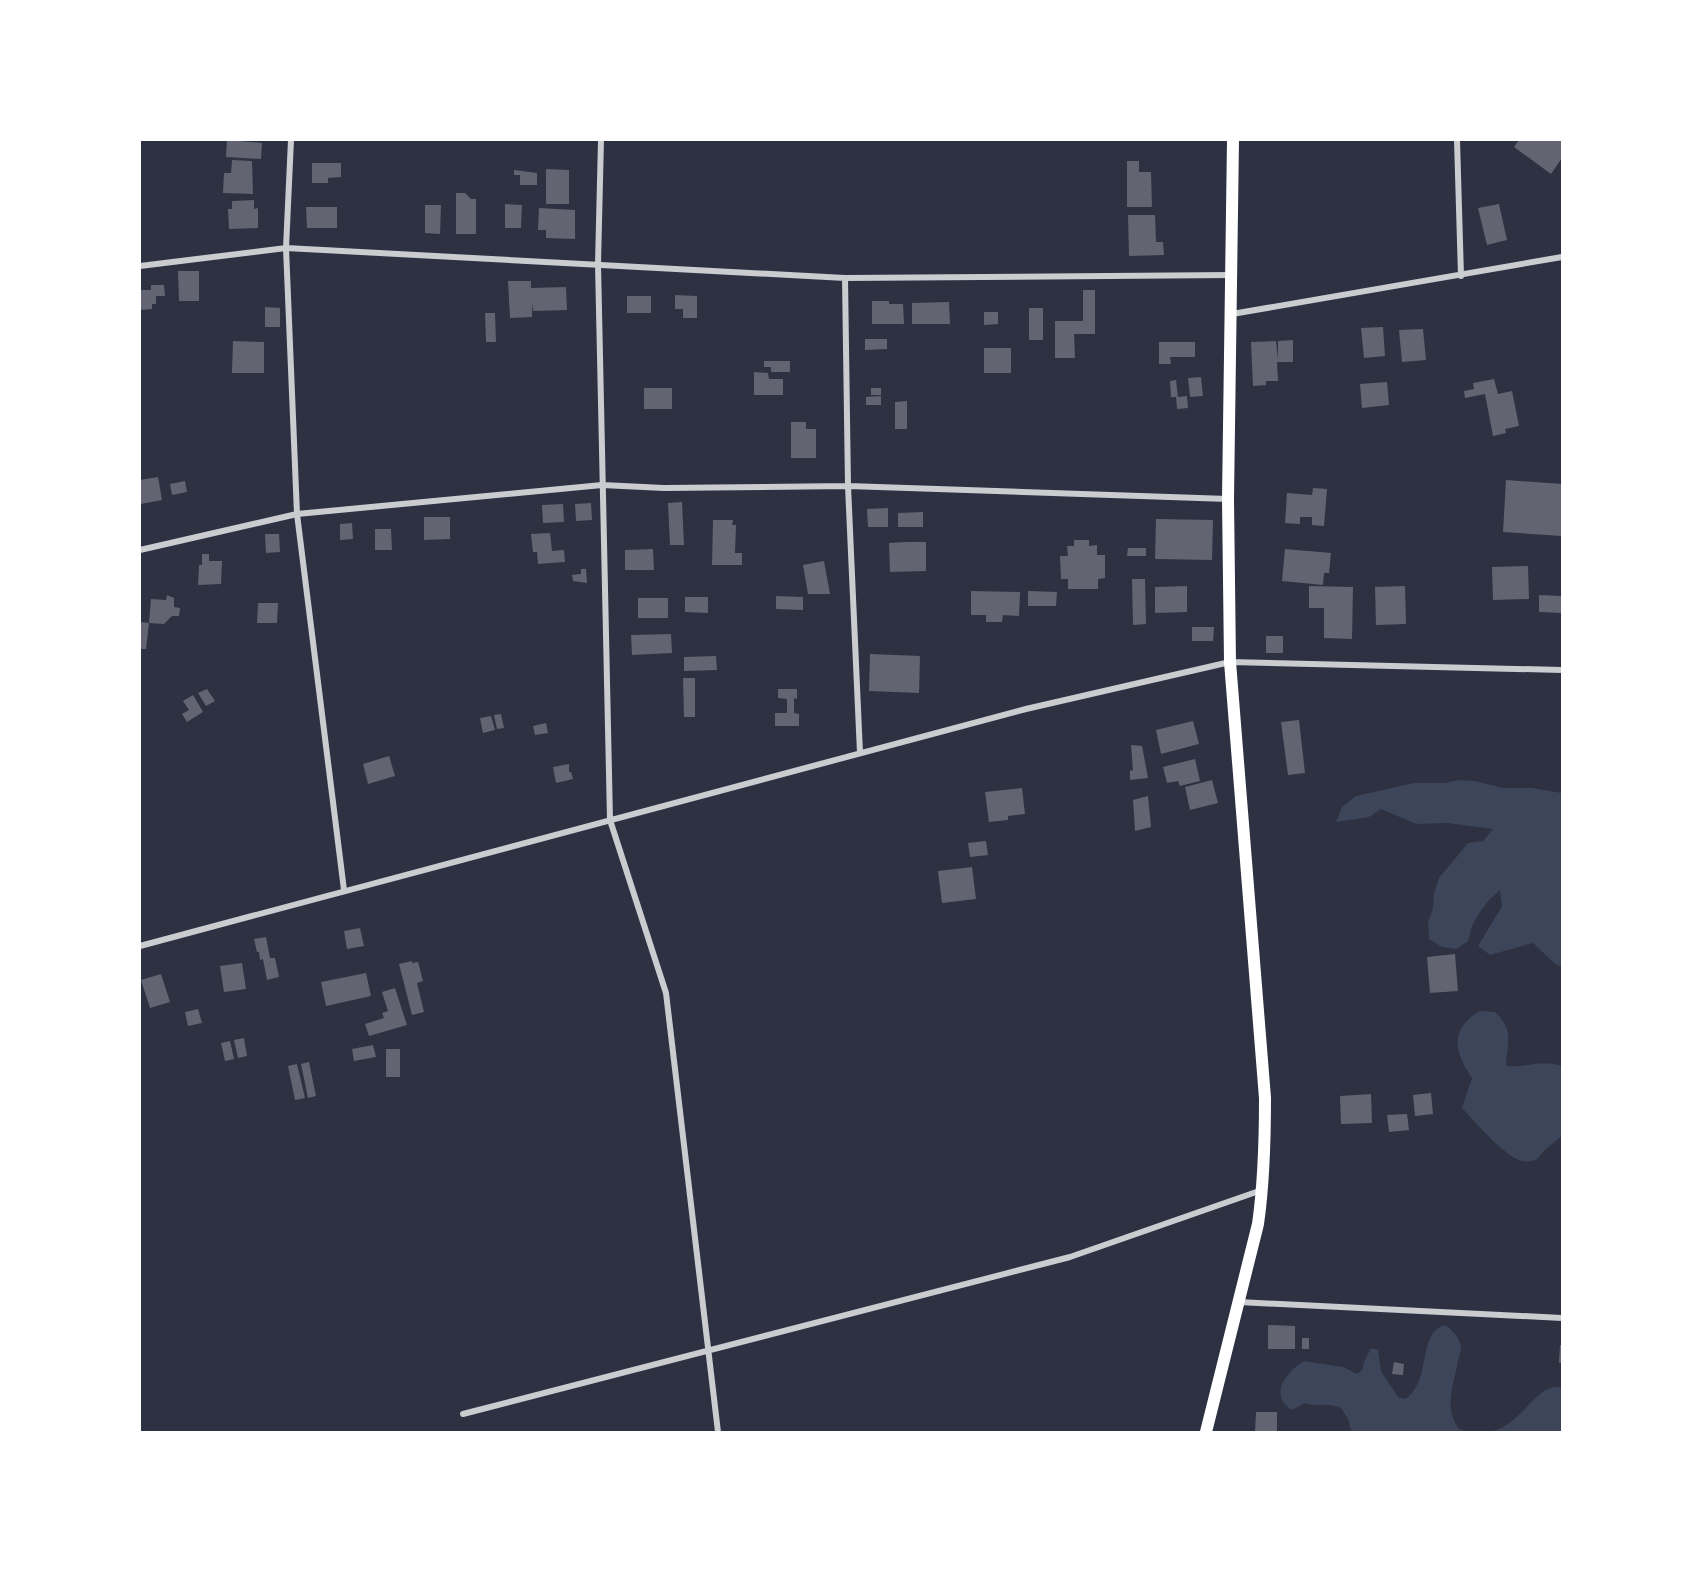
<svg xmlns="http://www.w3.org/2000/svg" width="1702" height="1572" font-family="'PT Serif',serif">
<rect width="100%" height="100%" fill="#2d3142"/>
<path fill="#3c4559" d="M1460 780 1475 781 1503 788H1532L1562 793V967L1555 964 1533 943 1490 955 1478 946 1502 906 1500 890 1489 900 1480 912 1472 926 1468 941 1456 949 1442 947 1429 939 1428 923 1433 908 1434 893 1439 878 1468 843 1483 841 1493 829 1447 823 1416 824 1381 809 1369 817 1336 822 1342 807 1356 796 1414 783H1444Z
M1480 1011 1495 1012C1515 1031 1507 1042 1506 1066 1529 1068 1539 1059 1562 1066V1136L1546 1149 1536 1160C1532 1161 1526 1162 1522 1161 1506 1158 1474 1121 1462 1108L1472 1078C1454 1052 1449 1029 1480 1011Z
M1445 1325C1451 1329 1458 1336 1460 1343 1463 1349 1459 1356 1458 1361 1454 1385 1443 1407 1459 1429 1520 1450 1530 1378 1562 1388V1432H1351L1349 1421 1341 1408C1326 1402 1318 1408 1305 1403L1292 1410C1268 1395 1286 1372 1304 1361L1343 1367 1357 1374 1362 1370 1364 1362 1371 1348 1378 1350 1381 1371 1398 1397 1406 1399C1428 1381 1420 1353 1433 1333 1436 1328 1440 1327 1445 1325Z"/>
<path fill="#626471" d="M227 140 262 143 261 159 226 157Z
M1519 140H1562V158L1551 174 1514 147Z
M232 160 252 161 253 194 223 193 224 173H231Z
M1127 161H1139V172H1151L1152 207H1127Z
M312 163H341V177L328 178V183H312Z
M546 169 569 170V204H546Z
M514 170 537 173V185H520V175H514Z
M456 193H465L471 199H476V234H456Z
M254 200V209L258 208V228L229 229 228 209H232V201Z
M505 204 522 205 521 228H505Z
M1499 204 1507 240 1487 245 1478 208Z
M425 205H441L440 234 425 233Z
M306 207H337V228H307Z
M539 208 575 210V239L546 238V230H538Z
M1128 215H1155L1156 242H1163L1164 255 1129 256Z
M178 271H199V301H179Z
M508 281H531V288L566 287 567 310 533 311 532 302V317L510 318Z
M151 285H164L165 296H156V304H152V309L140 310V290H151Z
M1083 290H1095V334H1074L1075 358H1055V321H1083Z
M675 295 697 296V318H683V309H675Z
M627 296H651V313H627Z
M872 301H889V304H903L904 324H872Z
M949 302 950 324H912V303Z
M265 307 280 308V327H265Z
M1029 308H1043V340H1029Z
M984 312H998V324L984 325Z
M485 313H495L496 342H486Z
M1383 327 1385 356 1364 358 1361 328Z
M1423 329 1426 360 1402 362 1399 330Z
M865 339H887V349L865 350Z
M1293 340V362H1277L1278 381H1266V385L1253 386 1251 342 1276 341 1278 359V341Z
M233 341 264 342V373H232Z
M1159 342H1195V357H1170L1171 364H1159Z
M984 348H1011V373H984Z
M764 361H790V372H771V367H764Z
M754 372 768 373 769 379H783V395H754Z
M1201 377 1203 396 1190 397 1188 378Z
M1494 379 1498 394 1512 391 1519 426 1505 429 1506 433 1493 436 1485 394 1465 398 1464 391 1474 389 1473 383Z
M1176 380 1178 397 1187 396 1188 408 1177 409 1176 397H1171L1170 381Z
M1387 382 1389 405 1362 408 1360 384Z
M644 388H672V409H644Z
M871 388H881V395H871Z
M881 396V405H866V397Z
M907 401V429H895V402Z
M791 422H806V429H816V458H791Z
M158 477 162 500 141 504 140 480Z
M1506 480 1562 484V536L1503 532Z
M185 481 187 492 172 495 170 484Z
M1313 488 1327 489 1324 526 1312 525V517H1300V524L1285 523 1287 493 1312 495Z
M682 502 684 545H670L668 503Z
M591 503 592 520 576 521 575 504Z
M563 504 564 522 543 523 542 505Z
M888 508V527H868L867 509Z
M923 512V527H898V513Z
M424 517H450V539L424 540Z
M1156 519 1213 520 1212 560 1155 559Z
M713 520H733L732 525H736L735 553H742V565H712Z
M352 523 353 539 340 540V524Z
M375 529H391L392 550H375Z
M550 533 552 551 564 550 565 562 538 564 537 552H533L531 534Z
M265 534H279L280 552 266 553Z
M1074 540H1089V546L1097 545V555H1105V578L1098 579V589H1068V579H1061L1060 556H1068L1067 546H1074Z
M906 542H926V571L890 572 889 543Z
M1128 548H1146V556H1127Z
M653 549 654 570H625V550Z
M1285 549 1331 553 1329 573H1324L1323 585 1282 581Z
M202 554H209V561H222L221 584 198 585 199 565H202Z
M824 561 830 594H808L803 565Z
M1528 566 1529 599 1493 600 1492 567Z
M581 569H586L587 583 573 581 572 575 581 574Z
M1132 579H1145L1146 624 1133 625Z
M1187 586V612L1155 613V587Z
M1309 586 1353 587 1352 639 1324 638V608H1309Z
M1405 586 1406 624 1376 625 1375 587Z
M971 591 1020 592 1019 616 1003 615 1002 622H986V615H971Z
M1028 591 1057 592 1056 606H1028Z
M167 595 174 598V607L180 608 179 616H172L164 624 149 623 151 599 166 600Z
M1539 595 1562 596V613L1539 612Z
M776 596 803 597V610L776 609Z
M685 597H708V613L685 612Z
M638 598H668V618H638Z
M258 603H278L277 623H257Z
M140 622 149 623 146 649H140Z
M1192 627H1214L1213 641H1192Z
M671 634 672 653 632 655 631 635Z
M1266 636H1283V653H1266Z
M870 654 920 656 919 693 869 691Z
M716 656 717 670 684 671V657Z
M683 678H695V717H684Z
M207 689 215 701 206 706 198 693Z
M778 689H797V699L794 698V713L799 714V726H775V713H787V699L778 698Z
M193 695 203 712 187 722 182 714 189 710 183 701Z
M501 714 504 728 497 729 494 715Z
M491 716 495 730 483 733 480 718Z
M1299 720 1305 773 1288 775 1281 722Z
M1193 721 1199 744 1161 754 1156 730Z
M546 723 548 733 535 735 533 726Z
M1131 745 1142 746 1148 778 1130 780V771L1133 770Z
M389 756 395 776 368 784 363 764Z
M1195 759 1200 781 1180 786 1178 781 1167 783 1163 767Z
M569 764V772H571L573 779 556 783 553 767Z
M1212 780 1218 803 1190 810 1185 787Z
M1022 788 1025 814 1008 816V820L989 822 985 792Z
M1148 796 1151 827 1135 831 1133 800Z
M986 841 988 855 970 857 968 843Z
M972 867 976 899 942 903 938 871Z
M360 928 364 946 347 949 344 931Z
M266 937 270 958H275L279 977 267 980 263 959 260 960 259 952H257L254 939Z
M1455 954 1458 991 1430 993 1427 957Z
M412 961V963L418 962 423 981 417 983 424 1012 412 1015 399 964Z
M242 963 246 989 224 992 220 966Z
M366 973 371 996 326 1006 321 982Z
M161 974 170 1002 150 1008 141 980Z
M395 988 407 1025 369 1036 365 1024 384 1018 382 1013 388 1011 382 992Z
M198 1009 202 1023 188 1026 185 1012Z
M244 1038 247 1056 238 1058 234 1040Z
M230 1041 234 1059 225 1061 221 1043Z
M373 1045 376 1057 354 1061 352 1049Z
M386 1049H400V1077H386Z
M309 1062 316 1096 308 1098 301 1064Z
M297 1064 305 1098 295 1100 288 1066Z
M1431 1093 1433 1114 1415 1116 1413 1095Z
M1371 1094 1372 1123 1341 1124 1340 1096Z
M1407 1114 1409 1130 1389 1132 1387 1115Z
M1268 1325 1295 1326V1349H1268Z
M1302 1338H1309V1349H1302Z
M1560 1345H1562V1363H1559Z
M1394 1362 1404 1364 1403 1375 1392 1374Z
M1256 1412H1277V1432H1255Z"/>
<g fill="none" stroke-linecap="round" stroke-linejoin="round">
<path stroke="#caccd0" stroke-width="6" d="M291 140 286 248 297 514 344 890
M601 140 598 264 610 820 666 993 718 1432
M1457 140 1461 276
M140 266 286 248 845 278 1231 275
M845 278 848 486 860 753
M1232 314 1562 257
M140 550 297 514 602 485 664 488 848 486 1228 499
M140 946 1026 709 1230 662 1562 670
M1239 1302 1562 1318
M463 1414 1070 1257 1262 1190"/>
<path stroke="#fff" stroke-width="12" d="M1206 1432 1258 1224C1264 1182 1265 1141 1265 1098L1230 662 1228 499 1233 140"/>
</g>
<rect width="1702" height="1572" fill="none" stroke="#ffffff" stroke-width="282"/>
</svg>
